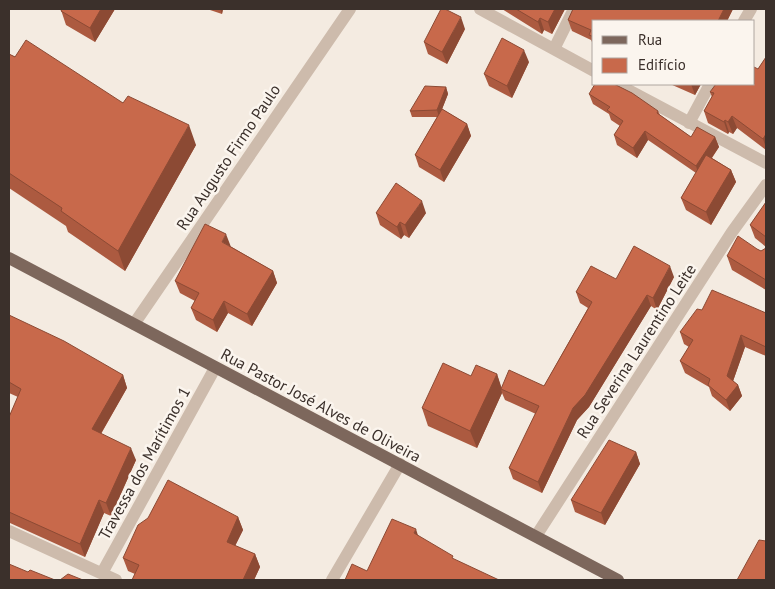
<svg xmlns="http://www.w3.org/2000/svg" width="775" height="589" font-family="'PT Sans',sans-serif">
<rect width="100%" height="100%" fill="#f4ebe1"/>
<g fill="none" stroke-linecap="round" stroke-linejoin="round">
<path stroke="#cdbbac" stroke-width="12" d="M480 9 594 71
M744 21 751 9
M554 49 574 9
M617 84 766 163
M689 123 710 84
M134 324 350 9
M9 531 116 580
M536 536 732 232 766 185
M102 573 215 368
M332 580 400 464"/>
<path stroke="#7d675c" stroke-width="12" d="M9 258 618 580"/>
</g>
<path fill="#ac5a40" d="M58 9H115L95 42 66 25 61 10Z
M207 9H223L222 14Z
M502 9H565L552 34 544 30 542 34Z
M573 9H733L727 21H594V46L591 40 572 31 568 20Z
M465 29 447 64 428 54 424 42Z
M9 54 123 103 196 145 125 271 68 232 66 226 9 188Z
M766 57V150L737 128 733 134 729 132 728 134 708 123 704 111 712 97 710 92 754 84 758 69Z
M529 62 512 98 489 86 484 74Z
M670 84H701L695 95Z
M446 87 448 94 442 109 467 124 471 136 444 182 419 167 415 155 437 117H412L410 111Z
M589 94 658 111 660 115 691 137H715L719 147 712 158 731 170 736 182 711 225 686 210 681 198 696 173 648 140 637 158 617 145 614 135 620 126 611 120 609 114 593 104Z
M766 202V247L755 238 750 225Z
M376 213H426L409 238 404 235 401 239 380 225Z
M230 246 273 271 277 283 252 326 228 313 217 332 196 320 191 308 195 301 180 293 175 281Z
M766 248V290L732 270 727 256 757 249 761 251Z
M674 277 657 310 651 306 589 407 577 420 542 493 513 479 509 468 536 414 505 400 502 393 477 448 428 426 422 408 471 376 497 374 501 388 544 386 588 308 580 303 576 292 616 279Z
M702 310 766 313V356L745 347 733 381 738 385 742 396 730 411 712 396 709 387 685 373 680 361 689 347 684 344 680 332Z
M9 315 123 375 127 388 101 434 136 460 111 516 104 513 85 557 10 523 9 519V417L18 397 9 393Z
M636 452 640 464 605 525 575 512 571 500Z
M238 517 243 530 235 546 255 554 260 567 254 580H132L135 574 128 571 123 558Z"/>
<path fill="#8c4a34" d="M101 9H115L95 42 90 28Z
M220 9H223L222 14Z
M555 9H565L552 34 548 22Z
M724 9H733L727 21H718Z
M461 17 465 29 447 64 442 52Z
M540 18 544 30 542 34 538 22Z
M524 50 529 62 512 98 507 86Z
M691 84H701L695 95Z
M446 87 448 94 439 117 437 110Z
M732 116 737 128 733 134 728 122Z
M725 120 729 132 728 134 724 122Z
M467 124 471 136 444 182 440 170Z
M189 125 196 145 125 271 118 251Z
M645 131 648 140 637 158 633 148Z
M766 134V148L763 139Z
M715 137 719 147 699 176 696 166Z
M731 170 736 182 711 225 706 212Z
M422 201 426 213 409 238 405 225Z
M400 222 404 235 401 239 397 227Z
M226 234 231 247 222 242Z
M670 266 674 277 657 310 653 298Z
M273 271 277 283 252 326 247 314Z
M647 295 651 306 589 407 577 420 542 493 538 482 573 408Z
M224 301 228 313 217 332 213 320Z
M741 335 745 347 731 387 727 376Z
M497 374 502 389H501L502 393 477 448 470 431Z
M123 375 127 388 96 442 92 429Z
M738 385 742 396 730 411 726 400Z
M131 448 136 460 111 516 106 503Z
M636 452 640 464 605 525 601 513Z
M99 500 104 513 85 557 80 544Z
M238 517 243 530 231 554 227 542Z
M416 529 420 542 414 533Z
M255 554 260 567 254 580H243Z"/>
<path fill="#c8694b" stroke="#8c4a34" d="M62 9H101L90 28 61 11Z
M441 9H445L461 17 442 52 424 42Z
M516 9H555L548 22 540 18 538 22Z
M573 9H724L718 21H594V37L589 35 591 30 568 20Z
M502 38 524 50 507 86 484 74Z
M26 40 123 103 128 96 189 125 118 251 61 211 62 208 9 173V54L15 57Z
M766 57V134L763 139 732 116 728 122 725 120 724 122 704 111 714 93 710 92 716 84H754V67L758 69Z
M595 84H614L632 93 658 111 657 113 691 137 697 127 715 137 696 166 645 131 633 148 614 135 623 121 607 110 610 107 589 94Z
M425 86 446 87 437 110 410 111Z
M442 109 467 124 440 170 415 155Z
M706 155 731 170 706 212 681 198Z
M396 183 422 201 405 225 400 222 397 227 376 213Z
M766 202V237L750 225Z
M205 224 226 234 222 242 273 271 247 314 224 301 213 320 191 308 199 293 175 281Z
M738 236 757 249 761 251 766 248V280L727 256Z
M634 246 670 266 653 298 647 295 585 395 573 408 538 482 509 468 539 406 501 389 509 370 544 386 592 302 576 292 591 266 616 279Z
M712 290 766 313V347L741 335 727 376 738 385 726 400 708 385 710 379 680 361 693 340 680 332 697 309 702 310Z
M9 315 64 341 123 375 92 429 131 448 106 503 99 500 80 544 9 512V417L21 389 9 382Z
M443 363 471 376 476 365 497 374 470 431 422 408Z
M609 440 636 452 601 513 571 500Z
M168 480 238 517 227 542 255 554 243 580H132L139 565 123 558 138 525 148 518Z
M392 519 416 529 414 533 453 556 452 558 499 580H345L352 564 367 571Z
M759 540 766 541V580H737Z
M9 564 28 572 30 570 55 580H9Z
M68 574 83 580H60Z"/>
<g text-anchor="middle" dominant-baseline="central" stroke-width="5" stroke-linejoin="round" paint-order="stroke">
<g font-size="16" fill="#3b302b" stroke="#fbf5ee">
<text transform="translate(228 157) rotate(-56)">Rua Augusto Firmo Paulo</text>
<text transform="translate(636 351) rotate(-57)">Rua Severina Laurentino Leite</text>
<text transform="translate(321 405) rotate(28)">Rua Pastor José Alves de Oliveira</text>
<text transform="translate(144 463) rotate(-61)">Travessa dos Marítimos 1</text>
</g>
</g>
<rect width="775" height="589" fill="none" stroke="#3b302b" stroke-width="20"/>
<rect x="592" y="20" width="162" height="65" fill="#fbf5ee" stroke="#aea6a0"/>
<rect x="602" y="36" width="25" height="8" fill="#7d675c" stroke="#aea6a0"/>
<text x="638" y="45" font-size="15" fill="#3b302b">Rua</text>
<rect x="602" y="58" width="25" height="15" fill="#c8694b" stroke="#aea6a0"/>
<text x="638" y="70" font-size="15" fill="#3b302b">Edifício</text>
</svg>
